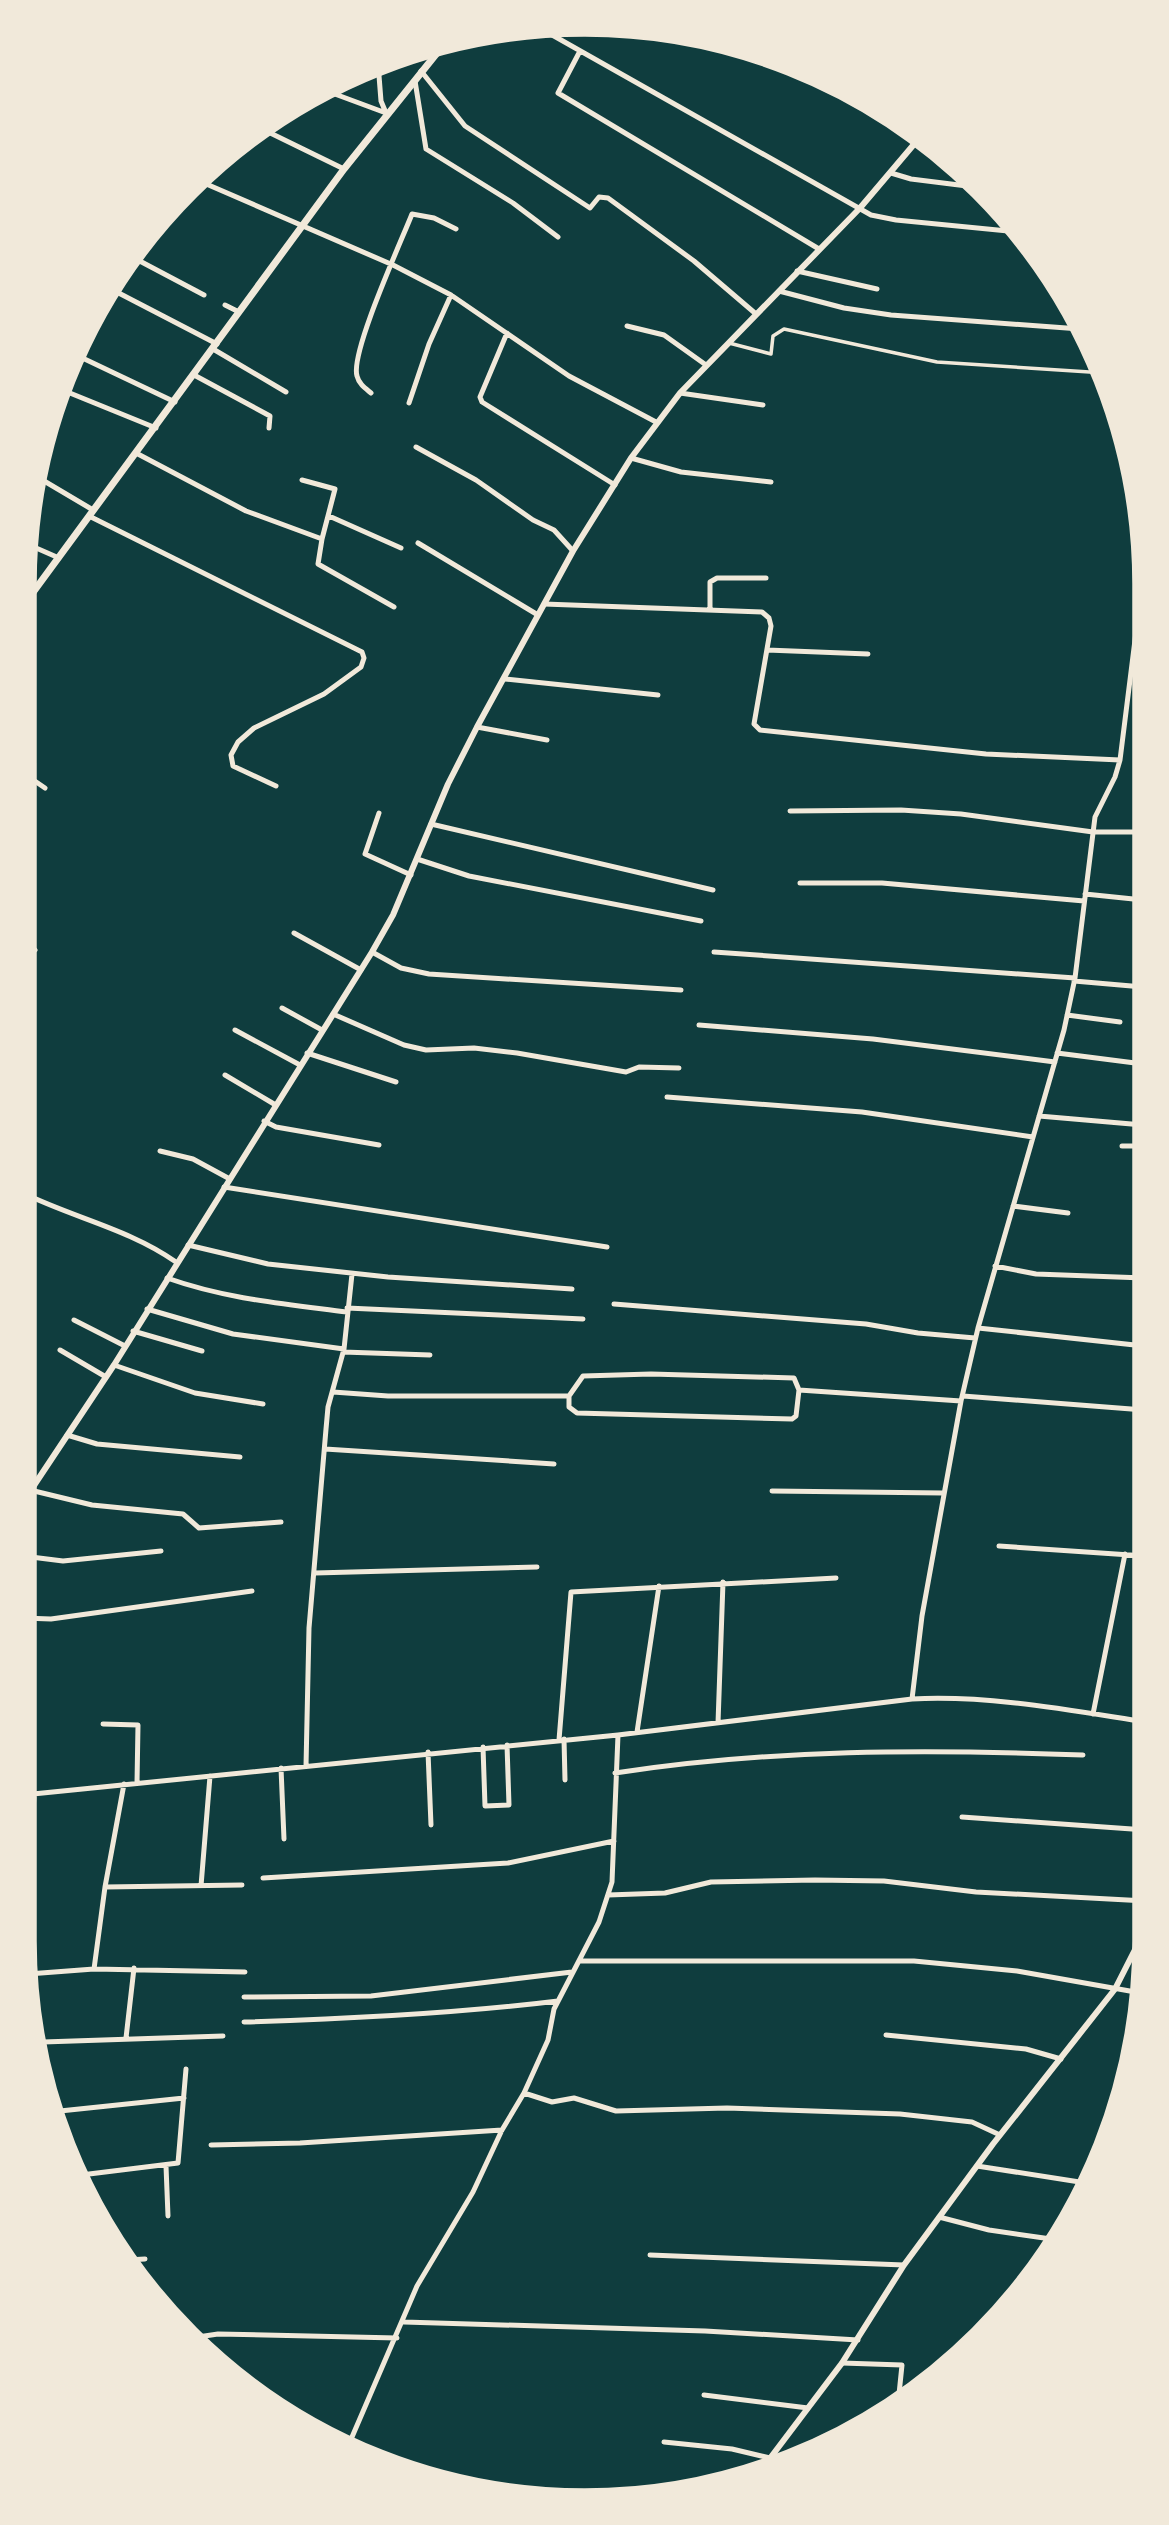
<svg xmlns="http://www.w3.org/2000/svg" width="1169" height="2525" font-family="'PT Sans',sans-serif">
<rect width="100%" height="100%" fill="#0f3d3e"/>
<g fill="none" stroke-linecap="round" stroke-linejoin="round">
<path stroke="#f1e9da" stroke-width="3.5" d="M729 343 771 354 773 336 784 329 937 362 1105 373"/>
<path stroke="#f1e9da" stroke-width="5" d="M538 27 871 215 896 220 1019 232
M580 51 558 93 819 249
M378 63 381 101 386 113
M421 71 465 126 590 208 599 197 608 198 694 261 756 314
M415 81 426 149 513 203 558 237
M324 90 386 113
M260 128 344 169
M891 173 911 179 975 187
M197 180 393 265 451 295 569 376 656 422
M134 258 204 295
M797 271 877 289
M109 288 217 344
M779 291 844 308 891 315 1080 329
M225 305 239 312
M627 326 664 335 706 365
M507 333 480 397 482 402 615 485
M213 349 286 392
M74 354 175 402
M194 375 270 416 269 428
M60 389 156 428
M371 393C365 388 359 384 357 376 350 353 401 242 412 214L434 218 456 229
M680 393 763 405
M409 403 429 344 451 295
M416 447 476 480 533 520 554 530 573 551
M136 453 246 511 322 539 318 564 394 607
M631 458 681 472 771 482
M34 475 93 510
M302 480 335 489 322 539
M89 516 362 652 364 658 361 667 324 694 254 728 238 742 231 755 233 766 276 786
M329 516 401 548
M418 543 538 615
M27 544 59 558
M23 583 36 589
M544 604 762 612 769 618 771 626 754 724 760 730 986 754 1120 760
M710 610V582L717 578H766
M767 650 868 654
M505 679 658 695
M477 727 547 740
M23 773 45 788
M790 811 901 810 961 814 1093 832H1142
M379 813 365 854 411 875
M431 824 713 890
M417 859 469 876 701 921
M800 883H882L1084 901
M1085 894 1143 900
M294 933 361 970
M23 938 35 950
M372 952 401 968 429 974 681 990
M714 952 1075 978
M1074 981 1143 987
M1135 987 1140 952
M282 1008 322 1030
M333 1014 404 1045 426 1050 474 1048 517 1053 626 1072 639 1067 679 1068
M1067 1015 1120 1022
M699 1025 873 1039 1055 1062
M235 1030 300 1065
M307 1053 396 1082
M1057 1053 1143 1064
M225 1075 274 1104
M667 1097 862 1112 1033 1137
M1039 1116 1143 1125
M264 1121 276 1127 379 1145
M1122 1146H1144
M160 1151 193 1159 228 1178
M224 1187 607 1247
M23 1193C74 1218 129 1229 176 1262
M1013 1206 1068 1213
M188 1245 268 1264 388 1277 572 1289
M995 1266 1036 1274 1144 1278
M167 1278C226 1299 285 1304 347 1312
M614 1304 866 1324 918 1333 975 1338
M347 1308 583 1319
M147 1309 233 1334 344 1349
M74 1320 125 1346
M978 1328 1144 1346
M133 1331 202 1351
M60 1350 106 1377
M343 1352 430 1355
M114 1365 195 1393 263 1404
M333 1392 388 1396H569L583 1376 651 1374 794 1378 799 1390 961 1401
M569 1396V1407L577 1413 792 1419 796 1416 799 1390
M963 1396 1144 1410
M67 1435 97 1444 240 1457
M325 1449 554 1464
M30 1490 92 1505 183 1514 199 1528 281 1522
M772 1491 943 1493
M999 1546 1145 1556
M23 1556 63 1561 161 1551
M315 1573 537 1567
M23 1618 51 1619 252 1591
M912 1699 922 1616 961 1401 978 1328 1064 1030 1075 978 1095 817 1115 777 1120 760 1142 584
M1093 1714 1125 1554
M718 1723 723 1582
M103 1724 138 1725 137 1783
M637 1732 659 1586
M564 1739 565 1780
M559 1740 571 1592 836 1578
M483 1747 485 1806 509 1805 507 1745
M428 1752 431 1825
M306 1766 309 1628 326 1429 328 1407 344 1349 352 1274
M281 1768 284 1839
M615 1773C770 1749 926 1749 1083 1755
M23 1795 618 1735 912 1699C990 1695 1068 1710 1146 1722
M962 1817 1146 1830
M263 1878 508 1863 614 1841
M201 1886 210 1776
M105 1887 242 1885
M608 1895 665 1893 711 1882 815 1880 884 1881 976 1892 1146 1901
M25 1954 34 1794
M579 1961H914L1017 1971 1141 1993
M94 1969 105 1887 124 1784
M28 1974 94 1969 245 1972
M244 1997 371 1996 572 1972
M244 2022C349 2019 453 2014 558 2001
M886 2035 1026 2049 1061 2059
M126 2038 134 1968
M43 2042 223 2036
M524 2093 552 2102 574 2098 616 2111 727 2108 900 2114 972 2122 1000 2135
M56 2127 60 2111 184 2098
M211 2145 300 2143 502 2130
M166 2166 168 2216
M977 2166 1086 2183
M81 2175 178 2163 186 2069
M939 2217 989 2230 1051 2239
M650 2255 904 2265
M127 2260 145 2259
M404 2322 705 2331 858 2340
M191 2338 218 2334 397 2338
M842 2363 902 2365 898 2404
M704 2395 808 2408
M664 2442 732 2449 770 2458
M349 2444 417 2286 473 2192 502 2130 524 2093 548 2040 554 2009 599 1922 612 1882 618 1735"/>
<path stroke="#f1e9da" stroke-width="6" d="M23 1502 114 1365 372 952 393 915 448 784 477 727 573 551 631 458 680 393 860 208 921 136
M765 2465 842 2363 904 2265 993 2144 1115 1989 1146 1928"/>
<path stroke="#f1e9da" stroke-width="7" d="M23 606 344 169 445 43"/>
</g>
<path d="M0 0H1169V2525H0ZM584 35H585A549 549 0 0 1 1134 584V1941A549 549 0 0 1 585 2490H584A549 549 0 0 1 35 1941V584A549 549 0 0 1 584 35Z" fill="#f1e9da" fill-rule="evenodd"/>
<path fill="none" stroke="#f1e9da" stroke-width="3.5" d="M584 35H585A549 549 0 0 1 1134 584V1941A549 549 0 0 1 585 2490H584A549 549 0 0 1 35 1941V584A549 549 0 0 1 584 35Z"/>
</svg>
